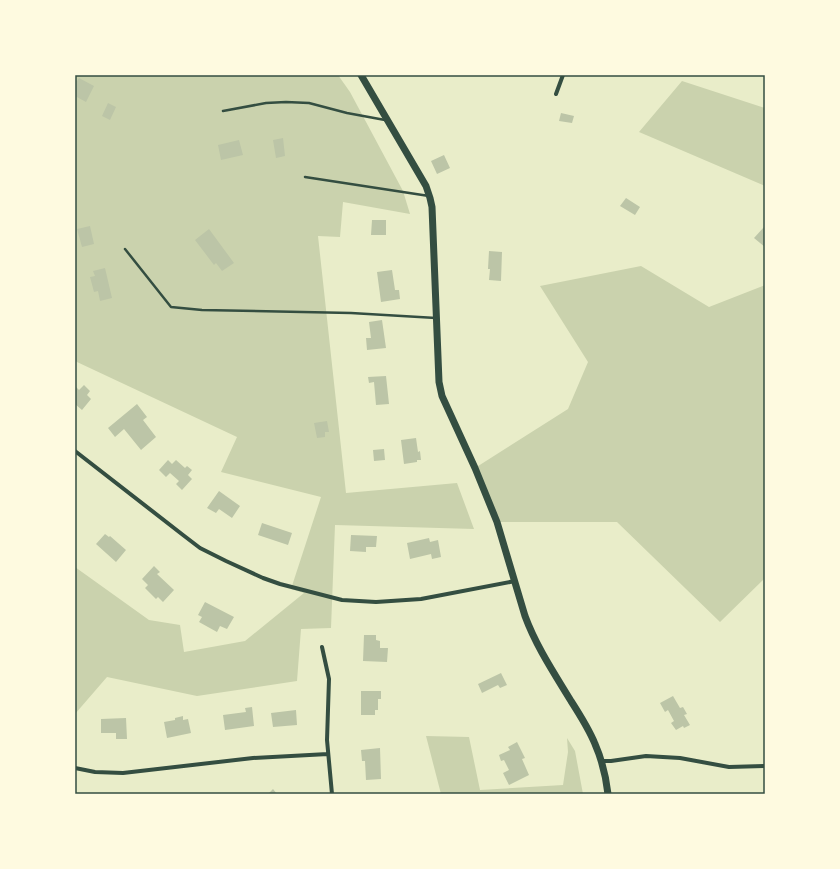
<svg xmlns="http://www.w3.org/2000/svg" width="840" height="869" font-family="Overpass,sans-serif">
<rect width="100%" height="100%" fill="#e9edc9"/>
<path fill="#cad2ad" d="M75 75H338L350 92 403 191 410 214 343 202 340 237 318 236 346 493 457 483 474 529 335 525 331 628 301 629 297 681 197 696 107 677 75 714V567L149 620 180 625 184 652 245 641 304 593 291 589 321 497 221 472 237 437 77 362 75 360Z
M682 81 765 108V186L639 132Z
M641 266 709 307 765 285V578L720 622 617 522H497L475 468 568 409 588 362 540 286Z
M426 736 469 737 480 790 563 785 568 752 567 738 575 751 583 794H558L557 793 553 794H441Z"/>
<path fill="#bcc5a7" d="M79 78 94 86 86 102 75 96V80L77 81Z
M108 103 116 107 110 120 102 116Z
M561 113 574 116 572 123 559 121Z
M283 138 285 156 276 158 273 140Z
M239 140 243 155 221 160 218 145Z
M444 155 450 168 437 174 431 161Z
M626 198 640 207 635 215 620 206Z
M372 220H386V235H371Z
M90 226 94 244 82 247 77 229Z
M764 227 765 228V247L754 238Z
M209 229 234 263 222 271 216 263 214 265 195 240Z
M489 251 502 252 501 281 489 280 490 269H488Z
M105 268 112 298 100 301 98 291 94 292 90 277 95 276 93 271Z
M392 270 395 290H399L400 299 381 302 377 272Z
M382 320 386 348 367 350 366 338H371L369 322Z
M386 376 389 404 376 405 374 382 369 383 368 377Z
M84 385 90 391 87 395 91 399 82 410 75 404V386L79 390Z
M137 404 147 417 143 420 156 437 141 450 124 429 115 437 108 428Z
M327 421 329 432H325V437L317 438 314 423Z
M416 438 418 452 420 451 421 460H417V462L404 464 401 440Z
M384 449 385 460 374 461 373 450Z
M168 460 172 464 176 460 185 468 187 466 192 470 188 475 192 479 182 490 176 484 179 481 170 473 166 477 159 470Z
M219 491 240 506 232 518 219 509 216 513 207 508Z
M262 523 292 533 288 545 258 535Z
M105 534 109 537 110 536 126 550 116 562 96 544Z
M351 535 377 536 376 547H366V552L350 551Z
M429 538 430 542 438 540 441 557 432 559 431 554 410 559 407 543Z
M154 566 160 572 157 574 174 590 163 602 158 597 156 599 145 588 148 585 142 579Z
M205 602 234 617 227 629 220 626 217 632 199 622 202 617 198 615Z
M364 635H376V640L380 641V648H388L387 662 363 661Z
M501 673 507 685 500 688 498 685 482 693 478 684Z
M361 691H381V699H378V710H375V715H361Z
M673 696 680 708 683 707 687 714 684 715 690 725 684 728 683 726 676 730 671 723 674 721 668 710 665 712 660 703Z
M252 707 254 726 225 730 223 715 246 712 245 708Z
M296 710 297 725 273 727 271 713Z
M183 716V720L188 719 191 733 167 738 164 722 175 720V718Z
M126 718 127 739H116V733H101V719Z
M517 742 525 758 522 759 529 775 509 785 503 773 509 770 504 760 501 761 499 755 510 750 508 747Z
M380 748 381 779 366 780 365 761H362L361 750Z
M273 789 277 794H268Z"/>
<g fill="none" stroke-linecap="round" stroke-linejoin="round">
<path stroke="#344e41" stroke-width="2.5" d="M223 111 266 103 286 102 309 103 347 113 385 120
M305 177 429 196
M125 249 171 307 202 310 351 313 436 318"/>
<path stroke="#344e41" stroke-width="4" d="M556 94 563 75
M75 451 183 535 200 548 226 561 263 578 280 584 342 600 376 602 421 599 515 581
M322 647 329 679 327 740 332 794
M601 761H611L646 756 680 758 729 767 765 766
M75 768 95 772 123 773 253 758 328 754"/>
<path stroke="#344e41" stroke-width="7" d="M361 75 426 186 430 198 432 207 439 382 442 396 475 468 497 522 525 616C536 646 554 673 571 701 580 715 589 729 595 744 602 760 606 777 608 794"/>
</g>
<rect width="840" height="869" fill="none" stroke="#fefae0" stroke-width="152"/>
<rect x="76" y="76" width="688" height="717" fill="none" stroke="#344e41" stroke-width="1.5"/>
</svg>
